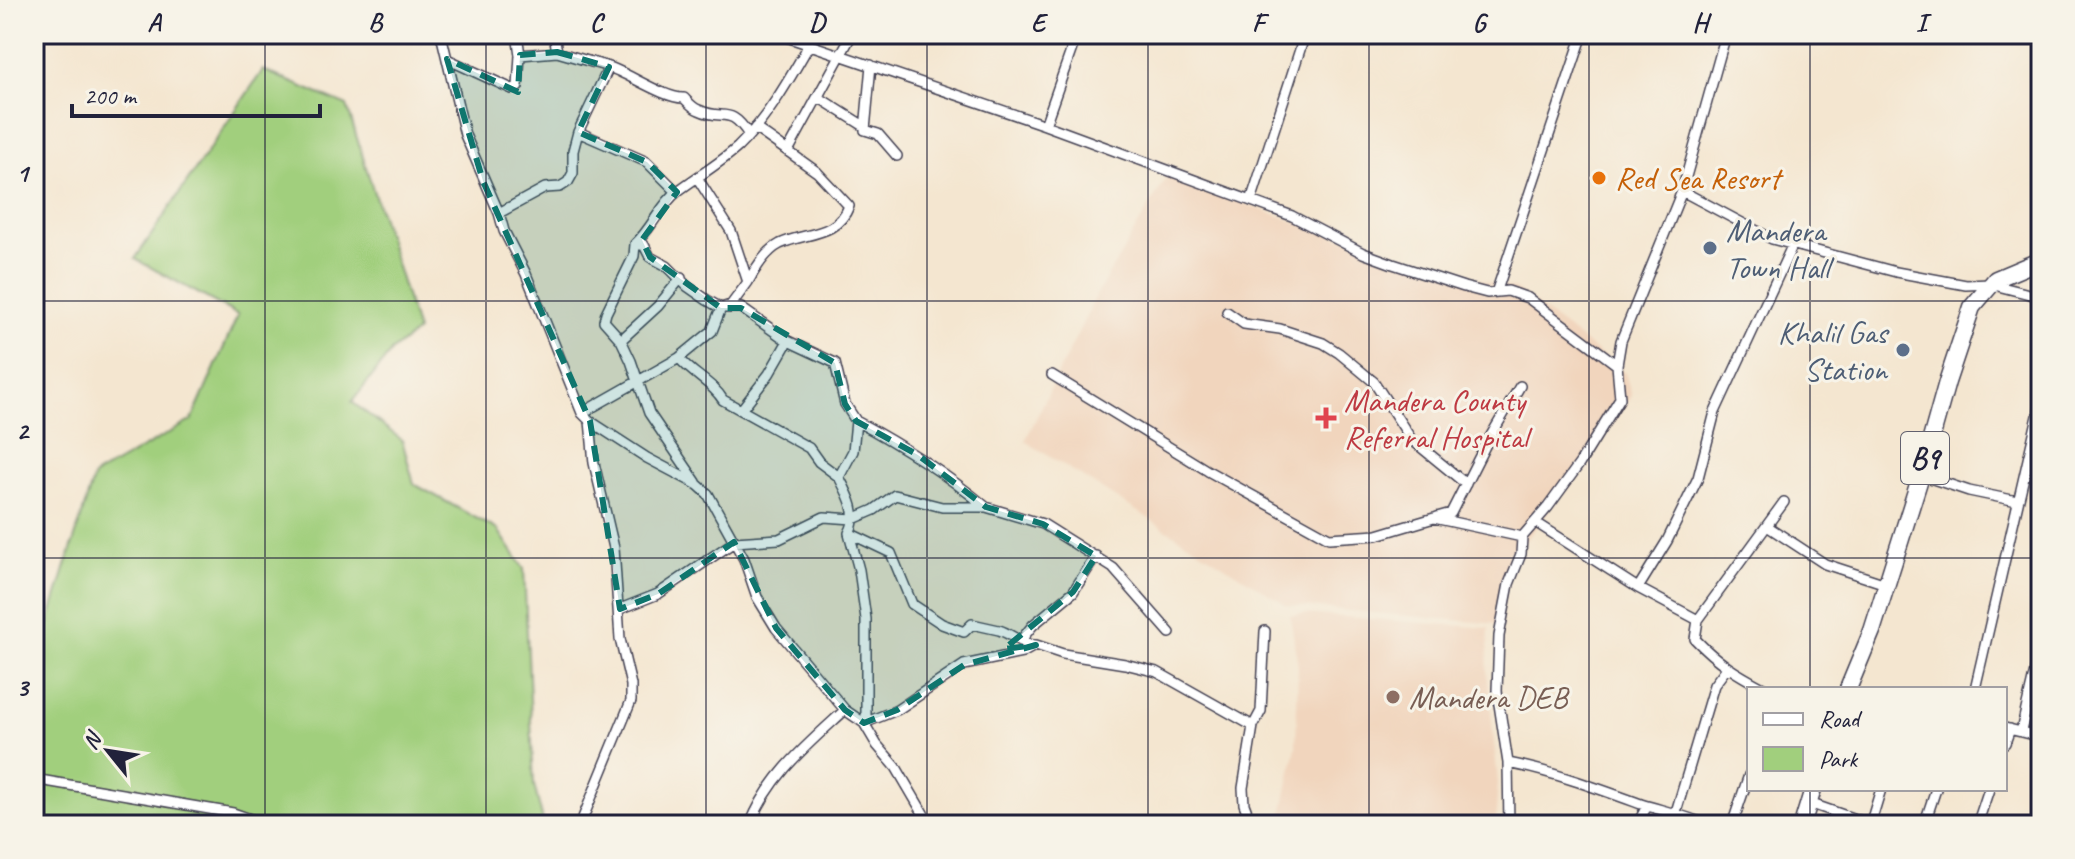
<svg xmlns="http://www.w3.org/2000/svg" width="2075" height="859" font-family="Caveat,sans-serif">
<rect width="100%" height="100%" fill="#f7f3e8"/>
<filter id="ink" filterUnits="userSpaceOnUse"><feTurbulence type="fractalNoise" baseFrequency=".0125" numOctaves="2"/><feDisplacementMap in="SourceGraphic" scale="16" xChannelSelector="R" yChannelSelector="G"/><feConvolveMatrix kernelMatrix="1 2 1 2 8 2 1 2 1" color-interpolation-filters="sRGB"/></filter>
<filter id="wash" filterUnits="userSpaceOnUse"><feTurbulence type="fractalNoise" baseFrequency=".006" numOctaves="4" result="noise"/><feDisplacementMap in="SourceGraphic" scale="32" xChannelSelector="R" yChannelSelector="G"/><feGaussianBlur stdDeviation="1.8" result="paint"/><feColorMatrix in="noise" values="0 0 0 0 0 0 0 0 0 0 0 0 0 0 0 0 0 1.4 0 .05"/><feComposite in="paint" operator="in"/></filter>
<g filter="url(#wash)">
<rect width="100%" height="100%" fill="#f4e6d0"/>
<path fill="#f1d5bd" d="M1167 177 1357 243 1515 289 1625 373 1632 396 1528 538 1509 552 1497 624 1287 605 1025 441 1098 292Z
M1304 614 1489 628 1487 671 1498 783 1495 825H1280L1296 747 1298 666 1290 615Z"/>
<path fill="#a1cf7d" stroke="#62785c" stroke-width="2" d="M263 70 347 106 417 331 392 351 352 402 402 440 414 484 498 530 524 569 534 785 544 825H34V669L94 476 192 420 238 315 135 259Z"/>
</g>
<g filter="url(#ink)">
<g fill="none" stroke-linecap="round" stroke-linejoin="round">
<g stroke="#423f51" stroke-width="12">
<path id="street" d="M441 34 465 135 499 213 504 231 526 274 582 413 590 421 647 458 698 485 708 494 744 559 757 597 776 628 845 710 864 723 877 745 896 767 930 825
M517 34 520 55 557 52 609 67
M554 34 557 52
M778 34 1045 125 1292 216 1363 253 1393 264 1464 287 1487 293 1508 291 1528 298 1617 365
M447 59 512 89 518 87 520 55
M871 65 865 130 878 134 897 156
M818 97 864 126
M1045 125 1077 34
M578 132 647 162 677 192
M788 151 852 34
M1682 191 1772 239 1896 272 1966 285 1990 284 2041 297
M1251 201 1305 34
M499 213 545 188 560 187 568 182 573 173V151L578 132 609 67C629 74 666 99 684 98 688 102 693 108 699 110 724 122 729 104 749 135
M635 244 644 245 650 257 667 266 687 286 707 300 721 308H741L788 341 835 363 845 404 856 421 853 451 839 477C848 494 860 514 849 533L859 570 866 619V722
M748 282C756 267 766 251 780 244 806 232 837 237 849 206L817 172 755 128
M1497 290 1583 34
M1227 312 1244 324 1280 329 1323 343 1339 353 1374 382 1411 439 1466 484
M621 340 658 306 681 278
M679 358C693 375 712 382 723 400L809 448 819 462 839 477
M1052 375 1208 471 1329 538 1377 535 1434 518 1522 537
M741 410 769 374 788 341
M582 413 679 358 712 331 721 308 731 305 748 282 731 231 698 179
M856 421C903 446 945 473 986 507
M1921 475 1969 491 2017 501
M696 482 649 413 631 361 621 340 604 321 606 313 634 256 635 244C652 229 660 205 678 191 698 176 719 164 738 147 767 119 789 80 809 45
M1437 517 1451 513 1486 444 1520 386
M1535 522 1638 588 1698 620 1695 639C1718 663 1737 674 1765 689
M1767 526 1825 564 1886 584
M849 533 891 553 912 604 942 624 964 632 972 624C981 626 990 628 999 630 1012 634 1023 646 1036 645
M1638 588 1667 541 1698 478 1715 412 1793 244
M620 609 658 594 734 542 779 539 824 517 853 519 874 510 895 495 942 507H986L1043 524 1113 568 1170 633
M1698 620 1784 502
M1021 640 1033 625 1073 592 1096 556
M1975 689 2041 403
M864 723 897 710 964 665 1022 653 1036 645 1063 654 1125 664 1157 672 1253 726
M2005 728 2041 737
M2021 731 2041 645
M2005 743 2010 729
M1508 763C1554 772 1597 788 1641 804 1664 811 1686 816 1708 825
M34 779 233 813 268 825
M1809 803 1872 825
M1676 812 1714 685 1726 669
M580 825 631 701V685L620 639 614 548 594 463 590 421
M750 825C769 776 807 745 845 710
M1228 825 1249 820
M1252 825 1244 804 1243 788 1253 726 1261 711 1265 631
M1509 825 1508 763 1497 691 1499 636 1509 584 1521 554 1522 537 1548 507 1580 463 1620 398 1617 365 1621 341 1682 191 1726 34
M1637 825 1647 806
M1732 825 1749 775
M1870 825 1881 789
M1924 825 1936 789
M1977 825 1989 789"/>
</g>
<g stroke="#423f51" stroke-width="19">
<path id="highway" d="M1848 689 1872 631 1921 475 1947 382 1972 307 1996 279 2041 260
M1802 825 1813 789"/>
</g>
<use href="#street" stroke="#fff" stroke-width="9"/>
<use href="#highway" stroke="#fff" stroke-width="16"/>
</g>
</g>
<path fill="#0f766e" fill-opacity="0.2" stroke="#0f766e" stroke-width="6" stroke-dasharray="16 10" stroke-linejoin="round" d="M557 52 609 67 578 132 647 162 677 192 642 240 650 257 721 308H741L835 363 845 404 856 421 918 455 986 507 1043 524 1096 556 1073 592 1004 649 1036 645 964 665 897 710 864 723 845 710 776 628 734 542 658 594 620 609 590 421 483 181 447 59 518 92 520 55Z"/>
<path fill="none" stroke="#22223b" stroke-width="2" stroke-opacity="0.55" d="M265 34V825M486 34V825M706 34V825M927 34V825M1148 34V825M1369 34V825M1589 34V825M1810 34V689M34 301H2041M34 558H2041M1810 789V825"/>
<circle fill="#e8710a" stroke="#f7f3e8" stroke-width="3" cx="1599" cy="178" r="8"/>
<g fill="#5c6f8a" stroke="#f7f3e8" stroke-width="3">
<circle cx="1710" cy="248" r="8"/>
<circle cx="1903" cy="350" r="8"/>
</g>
<path fill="#e0444e" stroke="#f7f3e8" stroke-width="3" d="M1322 406h8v8h8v8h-8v8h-8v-8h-8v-8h8z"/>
<circle fill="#8d6e63" stroke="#f7f3e8" stroke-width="3" cx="1393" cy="697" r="8"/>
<g text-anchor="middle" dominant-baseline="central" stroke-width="6" stroke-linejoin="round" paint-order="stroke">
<rect fill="#f7f3e8" stroke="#62616f" stroke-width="2" x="1901" y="432" width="48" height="52" rx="6"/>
<g font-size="30" font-weight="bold" fill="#22223b">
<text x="1925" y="458">B9</text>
</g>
<g font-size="32" fill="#c56008" stroke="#f7f3e8" text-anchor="start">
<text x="1615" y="178">Red Sea Resort</text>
</g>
<g font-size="32" fill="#4e5e75" stroke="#f7f3e8" text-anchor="start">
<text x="1726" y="230">Mandera<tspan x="1726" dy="37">Town Hall</tspan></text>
<text x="1887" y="332" text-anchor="end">Khalil Gas<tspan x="1887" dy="37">Station</tspan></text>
</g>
<g font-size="32" fill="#be3a42" stroke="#f7f3e8" text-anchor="start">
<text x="1344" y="400">Mandera County<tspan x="1344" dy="37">Referral Hospital</tspan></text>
</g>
<g font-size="32" fill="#785e54" stroke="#f7f3e8" text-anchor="start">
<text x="1409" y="697">Mandera DEB</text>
</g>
</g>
<rect width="2075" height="859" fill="none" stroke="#f7f3e8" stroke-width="88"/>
<rect x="1747" y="687" width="260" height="104" fill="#f7f3e8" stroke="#a29fa3" stroke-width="2"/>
<rect x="1763" y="713" width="40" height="12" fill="#ffffff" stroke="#a29fa3" stroke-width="2"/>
<text x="1819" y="727" font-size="24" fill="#22223b">Road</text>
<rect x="1763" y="747" width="40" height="24" fill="#a1cf7d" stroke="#a29fa3" stroke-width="2"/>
<text x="1819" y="767" font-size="24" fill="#22223b">Park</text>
<g transform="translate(108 751) rotate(300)" stroke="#f7f3e8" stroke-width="6" paint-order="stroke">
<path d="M0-6L14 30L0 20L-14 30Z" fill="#22223b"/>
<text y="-12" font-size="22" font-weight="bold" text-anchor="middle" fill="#22223b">N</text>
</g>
<path d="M72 104v12h248v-12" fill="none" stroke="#22223b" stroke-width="4"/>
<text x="84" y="104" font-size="24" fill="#22223b" stroke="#f7f3e8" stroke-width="6" paint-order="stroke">200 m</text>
<rect x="44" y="44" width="1987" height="771" fill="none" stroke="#22223b" stroke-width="3"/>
<g font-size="26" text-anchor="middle" font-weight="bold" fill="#22223b">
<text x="154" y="31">A</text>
<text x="375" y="31">B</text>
<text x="596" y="31">C</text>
<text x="817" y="31">D</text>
<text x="1038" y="31">E</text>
<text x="1258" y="31">F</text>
<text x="1479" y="31">G</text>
<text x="1700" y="31">H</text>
<text x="1921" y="31">I</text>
<text x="22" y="182">1</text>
<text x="22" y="439">2</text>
<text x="22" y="696">3</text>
</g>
</svg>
